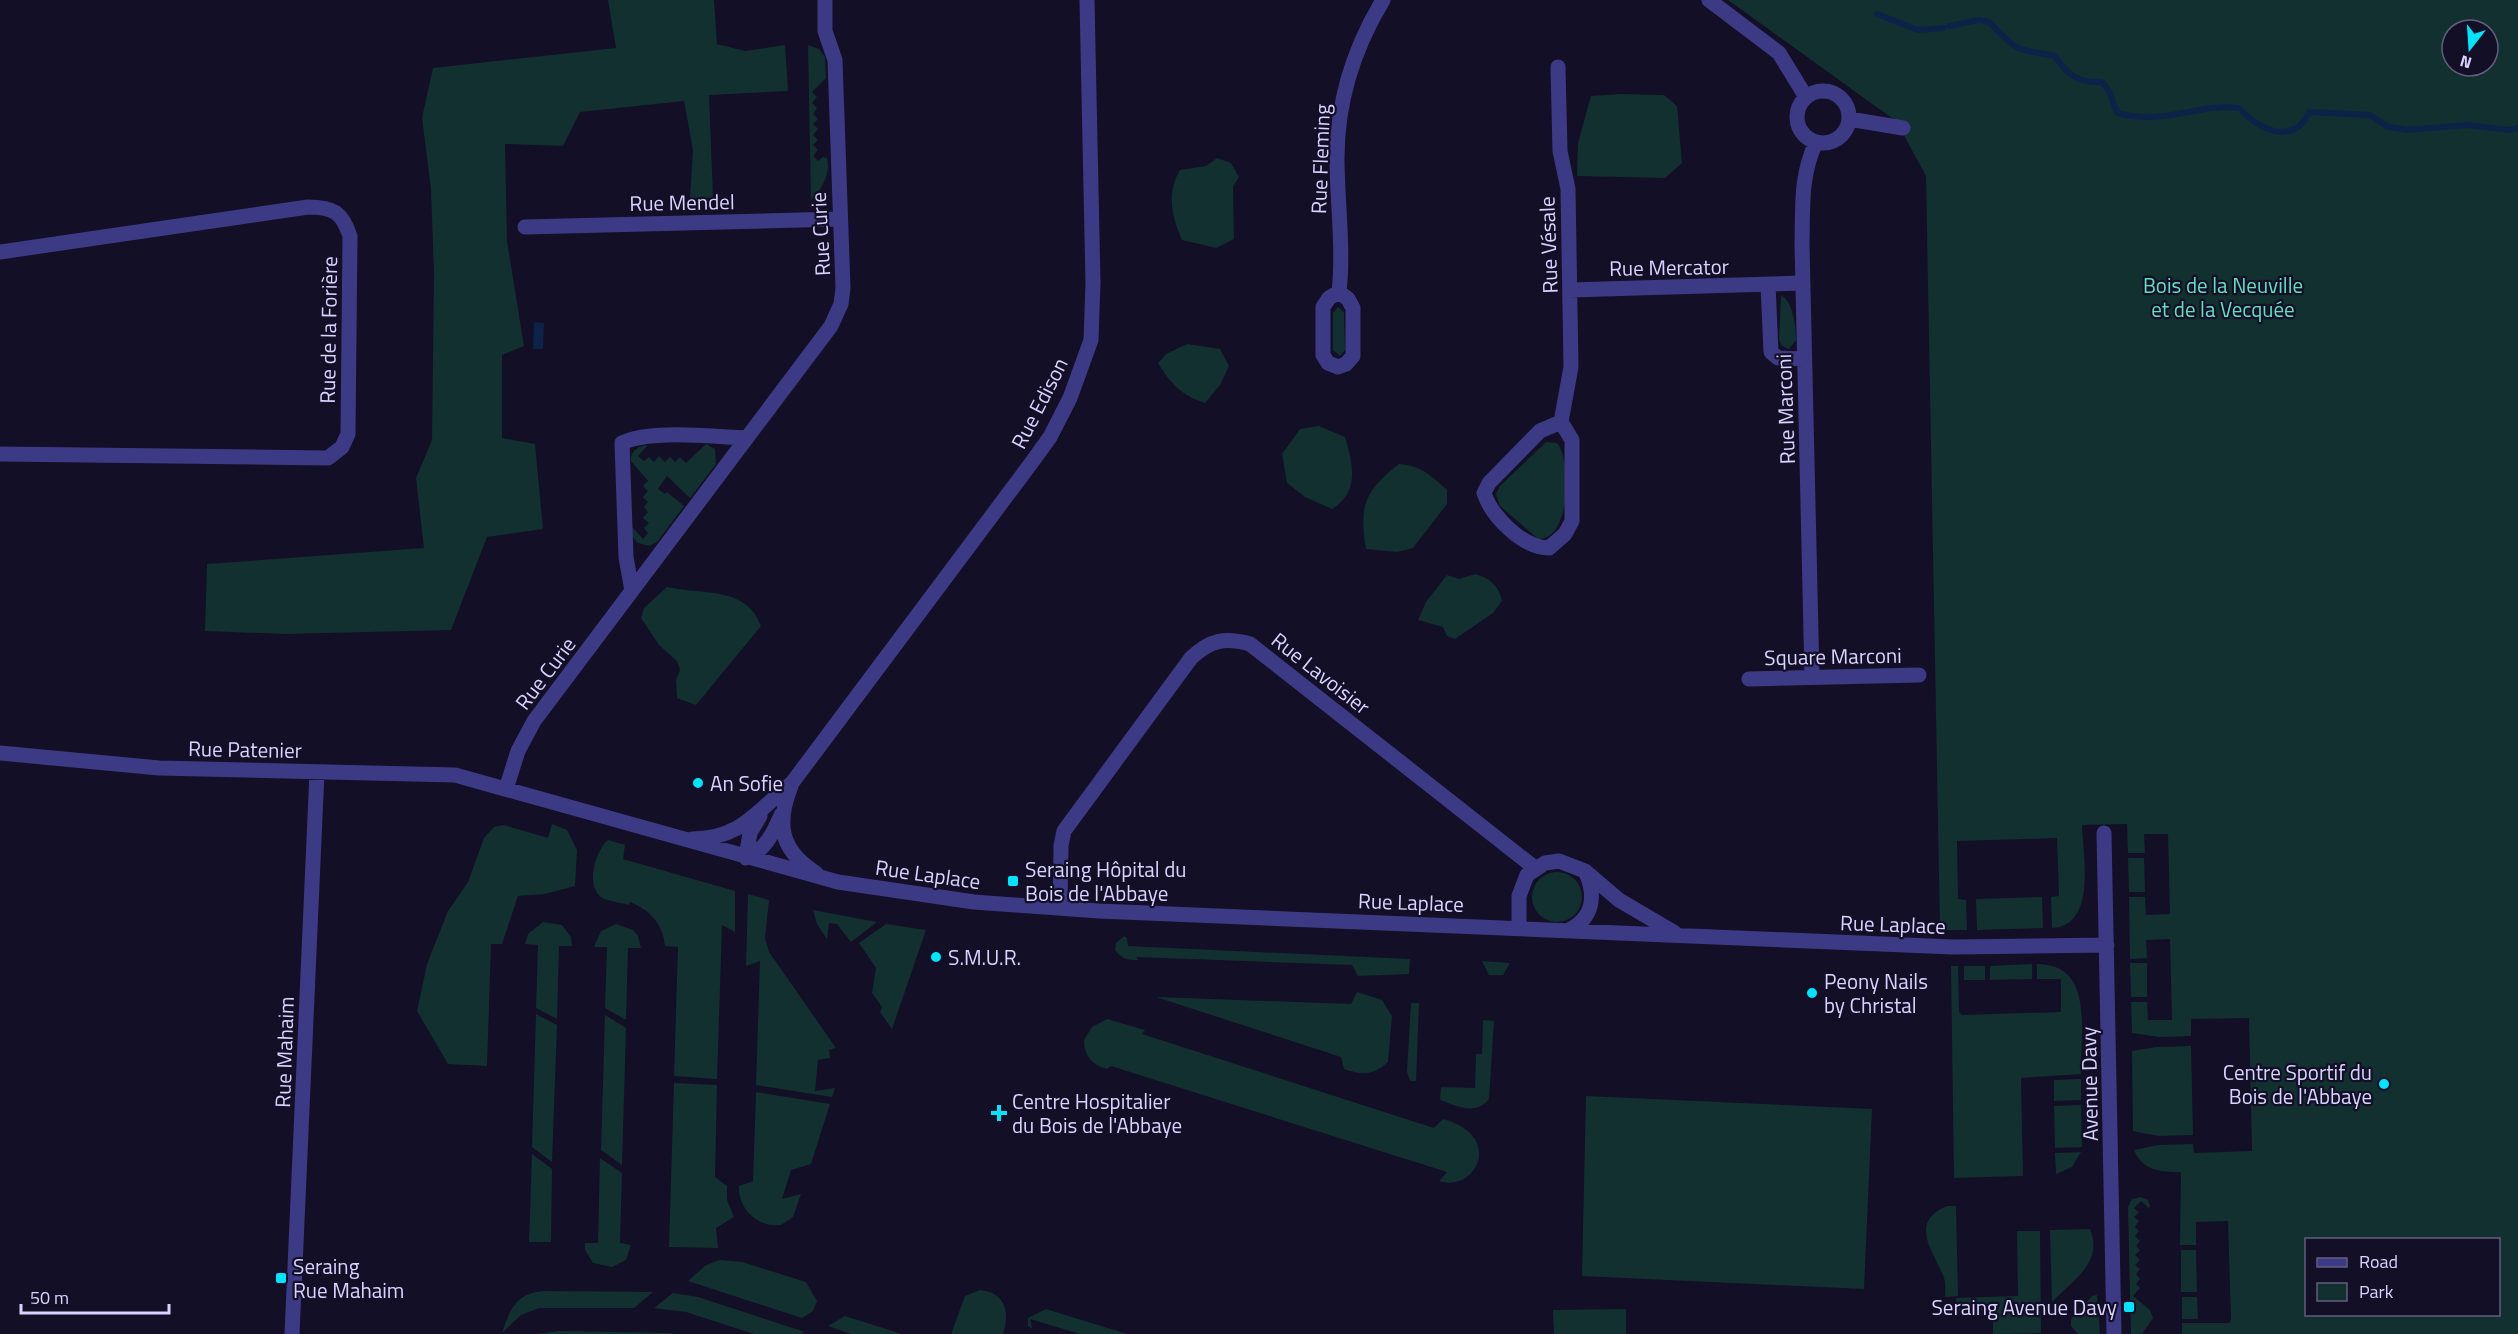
<svg xmlns="http://www.w3.org/2000/svg" width="2518" height="1334" font-family="'Titillium Web',sans-serif">
<rect width="100%" height="100%" fill="#130f26"/>
<path fill="#12302f" fill-rule="evenodd" d="M608 0H714L717 44 745 51 785 45 788 91 709 95 713 198H690L693 150 684 101 580 112 563 146 505 144 507 241 524 346 502 355V438L535 444 543 529 487 537 451 630 286 634 205 631 207 564 424 548 416 478 432 440 434 274 431 189 422 118 433 68 616 48Z
M1728 0H2518V1334H2182V1323H2229L2231 1320 2228 1221 2196 1222V1245H2180L2181 1172C2160 1172 2143 1171 2134 1150L2158 1145 2193 1144 2194 1153 2252 1151 2249 1018 2191 1019V1036L2160 1037 2132 1033 2131 1002H2147L2148 1020H2172L2170 939 2146 940 2147 958 2130 959 2129 897H2145L2146 915 2170 914 2168 834H2144L2145 853H2128L2127 824 2082 825C2083 856 2097 926 2052 928L2051 897 2059 896 2057 838 1957 841 1958 899 1966 900 1967 930H1940L1926 176 1896 121ZM2452 30H2488V66H2452ZM2306 1240H2498V1314H2306Z
M808 45 819 49 825 57 826 78 812 92 817 97 812 103 817 108 813 114 818 119 813 124 818 129 813 135 818 140 813 145 818 150 813 156 818 161 823 157 827 158C831 174 822 189 811 200Z
M1620 94 1664 95 1677 106 1682 163 1665 178 1577 176 1578 143 1591 96Z
M1217 158 1231 163 1239 177 1233 187 1234 239 1216 248 1182 240C1172 217 1166 193 1180 170L1206 166Z
M1781 295C1793 302 1796 326 1796 340L1789 349 1782 346 1779 340Z
M1338 307 1344 312 1345 350 1340 356 1333 350V313Z
M1187 344 1220 349 1229 366 1220 385 1205 403C1182 396 1170 383 1158 363L1166 354Z
M1319 426 1345 437C1353 464 1360 492 1332 509L1305 497 1287 483 1282 454 1300 429Z
M1546 442 1557 443C1570 455 1573 540 1538 539L1500 506 1496 494 1500 486Z
M706 444 715 449 716 464 690 498 667 476 658 489 665 494 667 492 684 506 657 542 649 546 638 543 632 536V527L643 539 648 533 644 528 649 523 643 518 648 512 644 507 648 502 643 497 648 491 643 486 648 481 631 461C630 451 638 446 648 445L638 456 644 461 649 457 654 462 659 456 665 462 670 457 675 462 680 457 686 463Z
M1399 464C1421 466 1431 475 1447 490V504L1413 548 1397 552 1366 549C1359 507 1364 491 1399 464Z
M1475 574C1490 578 1499 586 1502 601L1493 613 1455 639 1447 636 1443 627 1418 620 1426 602 1447 575 1459 579Z
M667 587C702 595 747 586 761 626L696 705 677 698 676 680 680 670 677 661 659 645 641 618 644 608Z
M552 824 567 830 577 850 575 886 545 894 518 896 502 944H491L487 1066 448 1064 417 1011 427 964 448 911 468 882 484 838 494 827 504 825 548 838Z
M608 840 625 845 623 859 735 891V932L722 925 717 1079 674 1076 678 947 665 946C663 924 650 910 630 902L629 905C620 902 609 902 601 897 585 885 596 850 608 840Z
M2128 858H2144L2145 892H2129Z
M1532 897a25 25 0 1 1 50 0a25 25 0 1 1-50 0Z
M748 894 769 900 765 938 769 952 836 1048 829 1050 830 1058 818 1060 815 1091 835 1088 832 1097 756 1085 760 961 746 966Z
M2042 897 2043 928 1977 930 1976 899Z
M813 910 877 922 851 942 837 924 829 923 827 939 817 924Z
M543 922 562 925 571 937 572 946H559L557 1019 536 1008 538 945 525 944 528 934Z
M616 924 633 930 638 936 641 948H628L626 1020 605 1008 607 947H594L601 931Z
M886 924 926 930 892 1029 880 1012 882 1007 872 993 876 968 859 943Z
M1124 936 1127 938 1128 946 1410 959 1409 974 1358 976 1352 965 1136 957 1138 960C1128 960 1121 959 1115 950L1116 943Z
M1482 961 1510 963 1503 975H1489Z
M2130 963H2147V997H2131Z
M2032 964V979L1990 980V966Z
M2037 964C2095 964 2080 1033 2081 1074L2021 1078 2023 1176 1954 1178 1951 966H1958L1959 1012 1962 1015 2061 1012V979H2037Z
M1964 966H1985V980H1964Z
M1357 992 1382 1000 1392 1016 1388 1062C1373 1076 1362 1075 1344 1069L1341 1057 1156 997 1351 1004Z
M1411 1003H1419L1416 1081H1410L1407 1072Z
M536 1014 557 1025 552 1162 532 1147Z
M605 1015 626 1028 622 1165 601 1150Z
M1107 1019 1145 1030 1142 1034 1434 1128 1443 1119C1505 1136 1476 1193 1439 1181L1447 1172 1111 1066 1107 1069C1092 1065 1084 1056 1084 1040L1092 1027Z
M1483 1020 1494 1021 1489 1099C1476 1116 1457 1106 1440 1100L1441 1087 1475 1088 1476 1054H1482Z
M2191 1046 2193 1135 2158 1136 2133 1131 2132 1051 2156 1047Z
M2081 1079V1100L2054 1101V1080Z
M674 1083 717 1085 715 1177 727 1186V1200L734 1217 716 1228 718 1248 669 1247Z
M756 1092 830 1104 811 1164 791 1170 782 1199 801 1194 793 1217 781 1225C758 1228 738 1209 739 1186L753 1181Z
M1586 1096 1872 1109 1864 1289 1582 1276Z
M2081 1105 2082 1147 2055 1148 2054 1106Z
M2081 1152 2072 1167 2056 1174 2055 1153Z
M532 1154 552 1169 551 1242H529Z
M600 1158 622 1173 620 1243 631 1245 626 1260 612 1267 593 1263 585 1250V1243H598Z
M2141 1197 2148 1200 2150 1206 2149 1208 2141 1201 2134 1208 2139 1212 2134 1217 2139 1221 2135 1227 2139 1231 2135 1236 2140 1241 2136 1246 2140 1250 2135 1255 2140 1260 2135 1265 2140 1269 2136 1274 2140 1279 2136 1284 2140 1288 2133 1296 2150 1310 2153 1318 2142 1334H2131L2128 1207 2132 1199Z
M1947 1206H1956L1958 1296 1945 1297C1945 1290 1946 1284 1944 1278 1936 1254 1906 1223 1947 1206Z
M2090 1229C2104 1262 2073 1280 2052 1302L2050 1230Z
M2017 1231H2040L2041 1333 1993 1334V1310L1957 1311 1956 1298 2018 1296Z
M2181 1250H2196L2197 1292H2181Z
M720 1260 742 1262 806 1282 817 1301 813 1311 802 1318 688 1281 706 1265Z
M980 1290C1006 1293 1010 1312 1003 1334H951L965 1296Z
M546 1291 653 1292 634 1308H539L521 1315 502 1333C510 1308 517 1292 546 1291Z
M673 1293 698 1297 805 1332 801 1334H754L686 1312 654 1308Z
M2097 1295 2100 1334H2078L2071 1326V1319L2092 1296Z
M2182 1297H2197L2198 1319H2182Z
M1046 1309 1124 1333 1127 1334H1080L1030 1319 1032 1329 1028 1326V1318Z
M1626 1309V1334H1554L1553 1310Z
M845 1316 902 1334H851L828 1326Z
M558 1331 669 1333 676 1334H538Z"/>
<path fill="#0c2248" d="M534 322 544 323 543 349H533Z"/>
<g fill="none" stroke-linecap="round" stroke-linejoin="round">
<path stroke="#0c2248" stroke-width="6" d="M1877 14 1918 30 1943 28
M1949 26 1979 20 1989 22C2020 53 2012 48 2055 56 2067 75 2078 83 2101 82 2112 90 2111 102 2118 113 2165 126 2197 103 2239 108 2252 122 2277 141 2298 127 2303 124 2307 116 2310 112L2370 115 2386 126 2407 130 2467 125 2509 130 2518 128"/>
<path stroke="#3d3a85" stroke-width="15" d="M1709 0 1779 53 1806 97
M1558 67 1560 151 1568 189 1571 367 1561 422 1572 440V521L1565 534 1549 548C1523 548 1492 517 1484 493L1489 483 1540 431 1561 422
M1797 117a26 26 0 1 1 52 0a26 26 0 1 1-52 0Z
M1849 119 1903 128
M525 227 839 219
M0 252 308 207C333 207 342 212 350 236L348 434 342 447 328 458 0 454
M1768 285 1771 352 1778 358 1804 359
M1570 290 1803 283
M1339 292C1344 248 1337 202 1337 158 1337 102 1354 48 1383 0
M1339 292 1348 299 1353 308V356L1346 364 1338 367 1328 363 1323 355V307L1329 298Z
M632 591 626 557 622 443C650 429 714 437 747 438
M1812 677 1802 244C1803 206 1800 177 1816 142
M1749 679 1919 675
M0 753 159 768 455 775 838 882 974 902 1099 911 1953 947 2107 945
M791 786C776 824 780 850 816 873
M506 789 518 751 534 721 831 326 841 304 843 288 835 60 825 31V0
M760 816 750 833 746 858C764 852 774 832 781 815
M2104 833 2114 1334
M692 839C742 839 757 810 792 783L1032 462 1050 437 1070 398 1091 340 1093 283 1087 0
M1060 908 1061 846 1064 831 1191 658C1210 640 1225 637 1250 644L1535 868
M1519 928V896L1527 875 1545 863 1559 861 1585 871 1619 900 1675 933
M1569 930C1593 918 1596 896 1586 873
M292 1334 317 772"/>
</g>
<g fill="#00e5ff" stroke="#130f26" stroke-width="2">
<circle cx="698" cy="783" r="6"/>
<rect x="1007" y="875" width="12" height="12" rx="3"/>
<circle cx="936" cy="957" r="6"/>
<circle cx="1812" cy="993" r="6"/>
<circle cx="2384" cy="1084" r="6"/>
<path d="M996 1104h6v6h6v6h-6v6h-6v-6h-6v-6h6z"/>
<rect x="275" y="1272" width="12" height="12" rx="3"/>
<rect x="2123" y="1301" width="12" height="12" rx="3"/>
</g>
<g text-anchor="middle" dominant-baseline="central" stroke-width="4.5" stroke-linejoin="round" paint-order="stroke">
<g font-size="21" fill="#d9d4ff" stroke="#130f26">
<text transform="translate(1320 159) rotate(-88)">Rue Fleming</text>
<text transform="translate(682 202) rotate(-1)">Rue Mendel</text>
<text transform="translate(820 234) rotate(-93)">Rue Curie</text>
<text transform="translate(1548 245) rotate(-92)">Rue Vésale</text>
<text transform="translate(1669 267) rotate(-1)">Rue Mercator</text>
<text transform="translate(328 330) rotate(-89)">Rue de la Forière</text>
<text transform="translate(1039 403) rotate(-63)">Rue Edison</text>
<text transform="translate(1785 409) rotate(-92)">Rue Marconi</text>
<text transform="translate(1833 656) rotate(-1)">Square Marconi</text>
<text transform="translate(545 673) rotate(-53)">Rue Curie</text>
<text transform="translate(1321 673) rotate(38)">Rue Lavoisier</text>
<text transform="translate(245 749) rotate(1)">Rue Patenier</text>
<text transform="translate(928 874) rotate(8)">Rue Laplace</text>
<text transform="translate(1411 902) rotate(2)">Rue Laplace</text>
<text transform="translate(1893 924) rotate(2)">Rue Laplace</text>
<text transform="translate(284 1052) rotate(-88)">Rue Mahaim</text>
<text transform="translate(2089 1084) rotate(-91)">Avenue Davy</text>
</g>
<g font-size="21" fill="#5fe0c0" stroke="#130f26">
<text x="2223" y="285">Bois de la Neuville<tspan x="2223" dy="24">et de la Vecquée</tspan></text>
</g>
<g font-size="21" fill="#d9d4ff" stroke="#130f26" text-anchor="start">
<text x="710" y="783">An Sofie</text>
<text x="1025" y="869">Seraing Hôpital du<tspan x="1025" dy="24">Bois de l'Abbaye</tspan></text>
<text x="948" y="957">S.M.U.R.</text>
<text x="1824" y="981">Peony Nails<tspan x="1824" dy="24">by Christal</tspan></text>
<text x="2372" y="1072" text-anchor="end">Centre Sportif du<tspan x="2372" dy="24">Bois de l'Abbaye</tspan></text>
<text x="1012" y="1101">Centre Hospitalier<tspan x="1012" dy="24">du Bois de l'Abbaye</tspan></text>
<text x="293" y="1266">Seraing<tspan x="293" dy="24">Rue Mahaim</tspan></text>
<text x="2117" y="1307" text-anchor="end">Seraing Avenue Davy</text>
</g>
</g>
<rect x="2305" y="1238" width="195" height="78" fill="#130f26" stroke="#625e7d" stroke-width="1.5"/>
<rect x="2317" y="1258" width="30" height="9" fill="#3d3a85" stroke="#625e7d" stroke-width="1.5"/>
<text x="2359" y="1268" font-size="18" fill="#d9d4ff">Road</text>
<rect x="2317" y="1283" width="30" height="18" fill="#12302f" stroke="#625e7d" stroke-width="1.5"/>
<text x="2359" y="1298" font-size="18" fill="#d9d4ff">Park</text>
<g transform="translate(2470 48) rotate(197)"><circle r="28" fill="#130f26" stroke="#625e7d" stroke-width="1.5"/>
<path d="M0-4.5L10 22L0 15L-10 22Z" fill="#00e5ff"/>
<text y="-9" font-size="16" font-weight="bold" text-anchor="middle" fill="#d9d4ff">N</text>
</g>
<path d="M21 1304v9h148v-9" fill="none" stroke="#d9d4ff" stroke-width="3"/>
<text x="30" y="1304" font-size="18" fill="#d9d4ff" stroke="#130f26" stroke-width="4.5" paint-order="stroke">50 m</text>
</svg>
